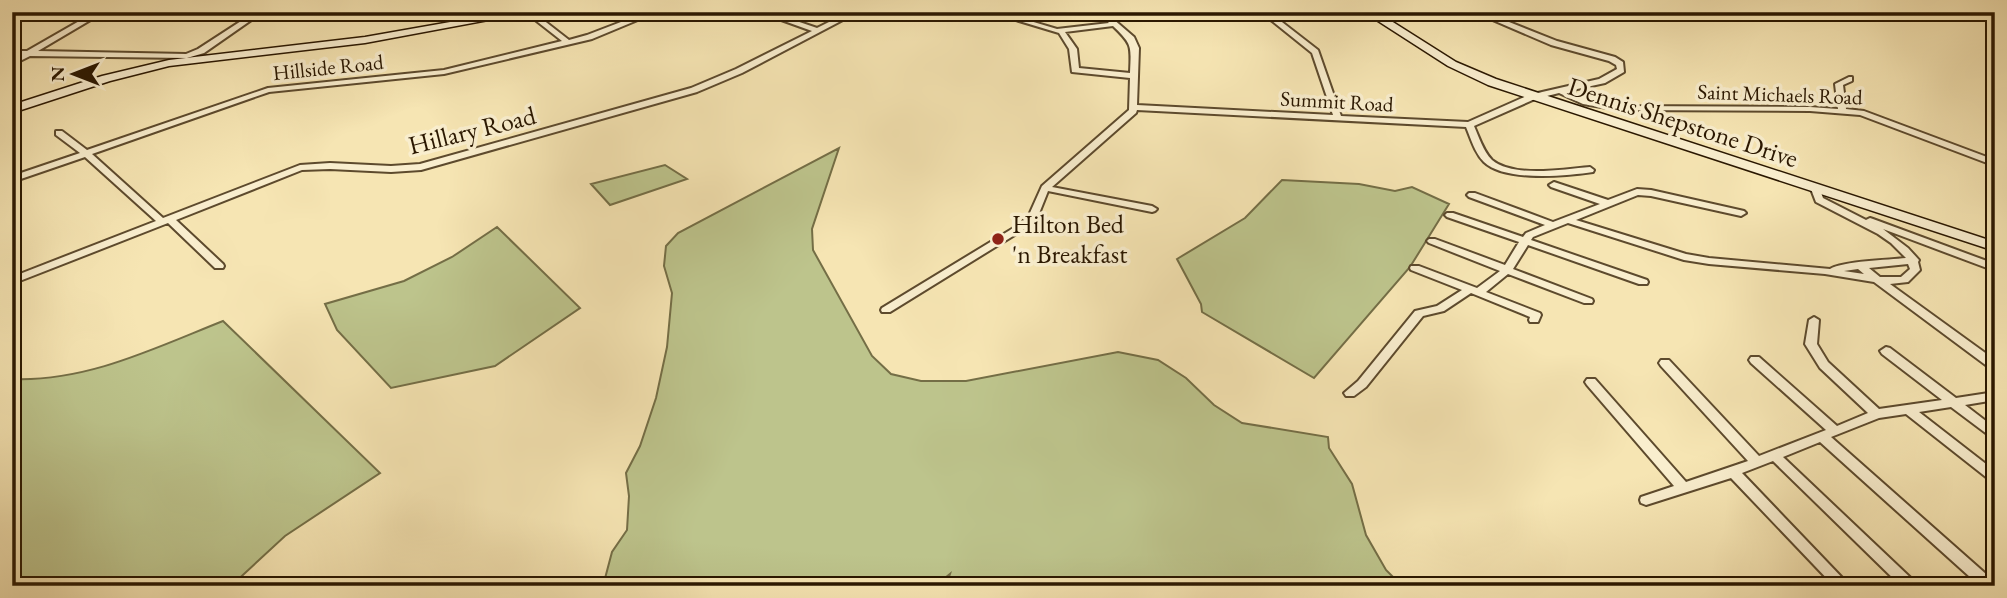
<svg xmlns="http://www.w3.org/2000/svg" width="2007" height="598" font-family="'EB Garamond',serif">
<rect width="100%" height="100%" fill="#f6e5b3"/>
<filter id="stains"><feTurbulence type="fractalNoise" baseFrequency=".00286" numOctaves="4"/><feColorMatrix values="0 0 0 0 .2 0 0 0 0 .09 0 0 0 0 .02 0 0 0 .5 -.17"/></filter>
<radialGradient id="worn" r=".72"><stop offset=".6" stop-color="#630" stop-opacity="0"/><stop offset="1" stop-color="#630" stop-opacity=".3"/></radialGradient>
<path fill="#bdc48c" stroke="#746e46" stroke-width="2" d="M839 148 812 229 813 250 872 356 891 374 921 381H966L1118 352 1158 360 1186 378 1214 405 1242 423 1328 437 1329 448 1352 484 1366 535 1386 570 1402 586H946L950 574 935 586H603L612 552 627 530 629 496 626 473 640 446 656 398 667 347 672 293 664 266 666 246 678 233Z
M665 165 687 179 610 205 591 184Z
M1282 180 1359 184 1395 191 1412 187 1449 204 1410 267 1314 378 1202 312 1201 304 1177 259 1245 218Z
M497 227 580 308 495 366 391 388 337 330 325 304 404 281 452 257Z
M223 321 380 473 285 536 231 586H12V379C87 382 155 348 223 321Z"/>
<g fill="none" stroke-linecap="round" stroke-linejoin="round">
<g stroke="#5d4a2d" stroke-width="4">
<path id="street" d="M95 12H104L38 51 186 54 198 49 255 12H263L204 53 187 58 30 56 12 65V60L20 55H12V51H27Z
M525 12H533L569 40 587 35 647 12H657L592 39 444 74 269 92 92 154 163 218 300 165 330 163 391 166 420 164 691 88 736 69 812 31 759 12H770L817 28 849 12H858L742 73 697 92 421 170 391 172 330 169 302 170 176 220 223 264 224 266 223 268H215L168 223 12 284V277L156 221 85 157 12 182V176L80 153 56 135V131H62L87 150 268 88 444 70 562 41Z
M989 12H1000L1057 29 1109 23 1098 12H1105L1134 37 1139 48 1137 105 1333 115 1312 53 1261 12H1269L1318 50 1341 116 1468 122 1529 95 1599 79 1617 69 1616 65 1609 61 1551 45 1474 12H1484L1557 41 1615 57 1623 62 1624 72 1605 83 1568 91 1588 100 1620 106 1810 107 1838 109 1835 84 1849 77H1852V81L1843 85 1846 109 1864 111 1995 160V166L1860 115 1810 111 1620 110 1583 104 1559 93 1535 99 1474 126C1479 137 1483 151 1492 160 1514 178 1563 169 1590 167L1594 170 1593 172C1566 176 1505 182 1484 162 1475 153 1471 139 1466 127L1137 110 1136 113 1052 187 1152 206 1157 209 1155 211 1152 212 1048 191 1038 216 1026 228 890 312H882L881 310 882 308 1020 224 1029 215 1042 186 1129 110 1130 78 1072 72 1069 49 1059 33ZM1113 26C1133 45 1131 46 1130 73L1079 68 1077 49 1065 32Z
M1554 182 1608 200 1637 189 1651 190 1744 211 1746 213 1741 216 1651 196 1638 195 1576 220 1686 254 1709 258 1830 269C1843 261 1888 260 1906 258L1891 243 1878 234 1816 202 1811 189 1813 187H1819L1823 198 1866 220 1870 218 1873 219 1995 264V271L1883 229 1908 248 1919 260 1918 262 1920 270 1908 282 1890 284 1995 360V370L1991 369 1874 282 1825 274 1709 264 1684 260 1568 223 1533 237 1531 240 1647 280 1648 282 1647 284H1639L1528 245 1513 269 1592 299 1593 301 1592 303H1584L1508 274 1486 292 1540 313 1541 315 1538 322H1530L1529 320 1530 317 1471 293 1444 311 1423 316 1366 387 1354 396H1346L1344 393 1358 381 1415 311 1437 306 1462 290 1411 270 1410 268 1411 266H1419L1477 288 1500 271 1429 243 1427 241 1429 239H1435L1505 265 1519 242 1447 217 1445 215 1447 213H1453L1523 237 1526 233 1545 225 1469 197 1467 195 1469 193H1475L1553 222 1600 204 1551 187 1549 185ZM1908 264 1910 269 1901 277H1880L1869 268ZM1858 269 1864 274 1844 271Z
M1814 317 1819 320 1817 344 1828 362 1879 409 1942 400 1882 354 1880 351 1886 347 1890 348 1956 398 1995 392V400L1965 405 1995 428V438L1991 437 1951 407 1919 412 1995 471V483L1991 481 1906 414 1879 418 1831 437 1995 582V586H1980L1820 442 1783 457 1915 582 1917 586H1901L1773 461 1742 473 1850 586H1834L1731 478 1646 505 1641 503 1640 500 1641 497 1674 486 1587 385 1585 382 1587 379H1595L1686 482 1748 461 1661 366 1659 363 1661 360H1669L1759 456 1826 430 1751 363 1749 360 1751 357H1759L1837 426 1868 413 1820 368 1805 344 1809 320Z"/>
</g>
<g stroke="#2a1700" stroke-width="3">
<path id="secondary" d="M507 12H532L365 43 169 66 110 81 12 113V105L102 76 169 60 365 37Z
M1364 12H1377L1456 62 1496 79 1995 242V251L1488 85 1448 66Z"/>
</g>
<use href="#street" fill="#f9eece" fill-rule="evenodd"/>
<use href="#secondary" fill="#f9eece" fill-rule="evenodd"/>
</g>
<circle fill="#8f2418" stroke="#f9eece" stroke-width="2.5" cx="998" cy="239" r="7"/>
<g text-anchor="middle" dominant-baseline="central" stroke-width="7" stroke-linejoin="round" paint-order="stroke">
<g font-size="21" fill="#2a1700" stroke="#f9eece">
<text transform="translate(328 67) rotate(-6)">Hillside Road</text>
<text transform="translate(1780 94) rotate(2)">Saint Michaels Road</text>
<text transform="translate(1337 101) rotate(3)">Summit Road</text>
</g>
<g font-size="26" fill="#2a1700" stroke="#f9eece">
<text transform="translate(1683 122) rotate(18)">Dennis Shepstone Drive</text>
<text transform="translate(472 130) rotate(-14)">Hillary Road</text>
</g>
<g font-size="26" fill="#2a1700" stroke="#f9eece" text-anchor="start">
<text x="1012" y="224">Hilton Bed<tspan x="1012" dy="30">'n Breakfast</tspan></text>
</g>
</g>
<rect width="2007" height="598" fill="none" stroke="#f6e5b3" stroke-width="42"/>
<rect x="14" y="14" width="1979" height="570" fill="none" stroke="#2a1700" stroke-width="3.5"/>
<rect x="21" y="21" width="1965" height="556" fill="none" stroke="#2a1700" stroke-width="2"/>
<g transform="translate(74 74) rotate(270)" stroke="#f9eece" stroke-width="5" paint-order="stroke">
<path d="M0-5L12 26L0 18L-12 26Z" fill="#2a1700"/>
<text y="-10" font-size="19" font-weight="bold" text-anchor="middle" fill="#2a1700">N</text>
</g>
<rect width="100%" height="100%" filter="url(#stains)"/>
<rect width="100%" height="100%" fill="url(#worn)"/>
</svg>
